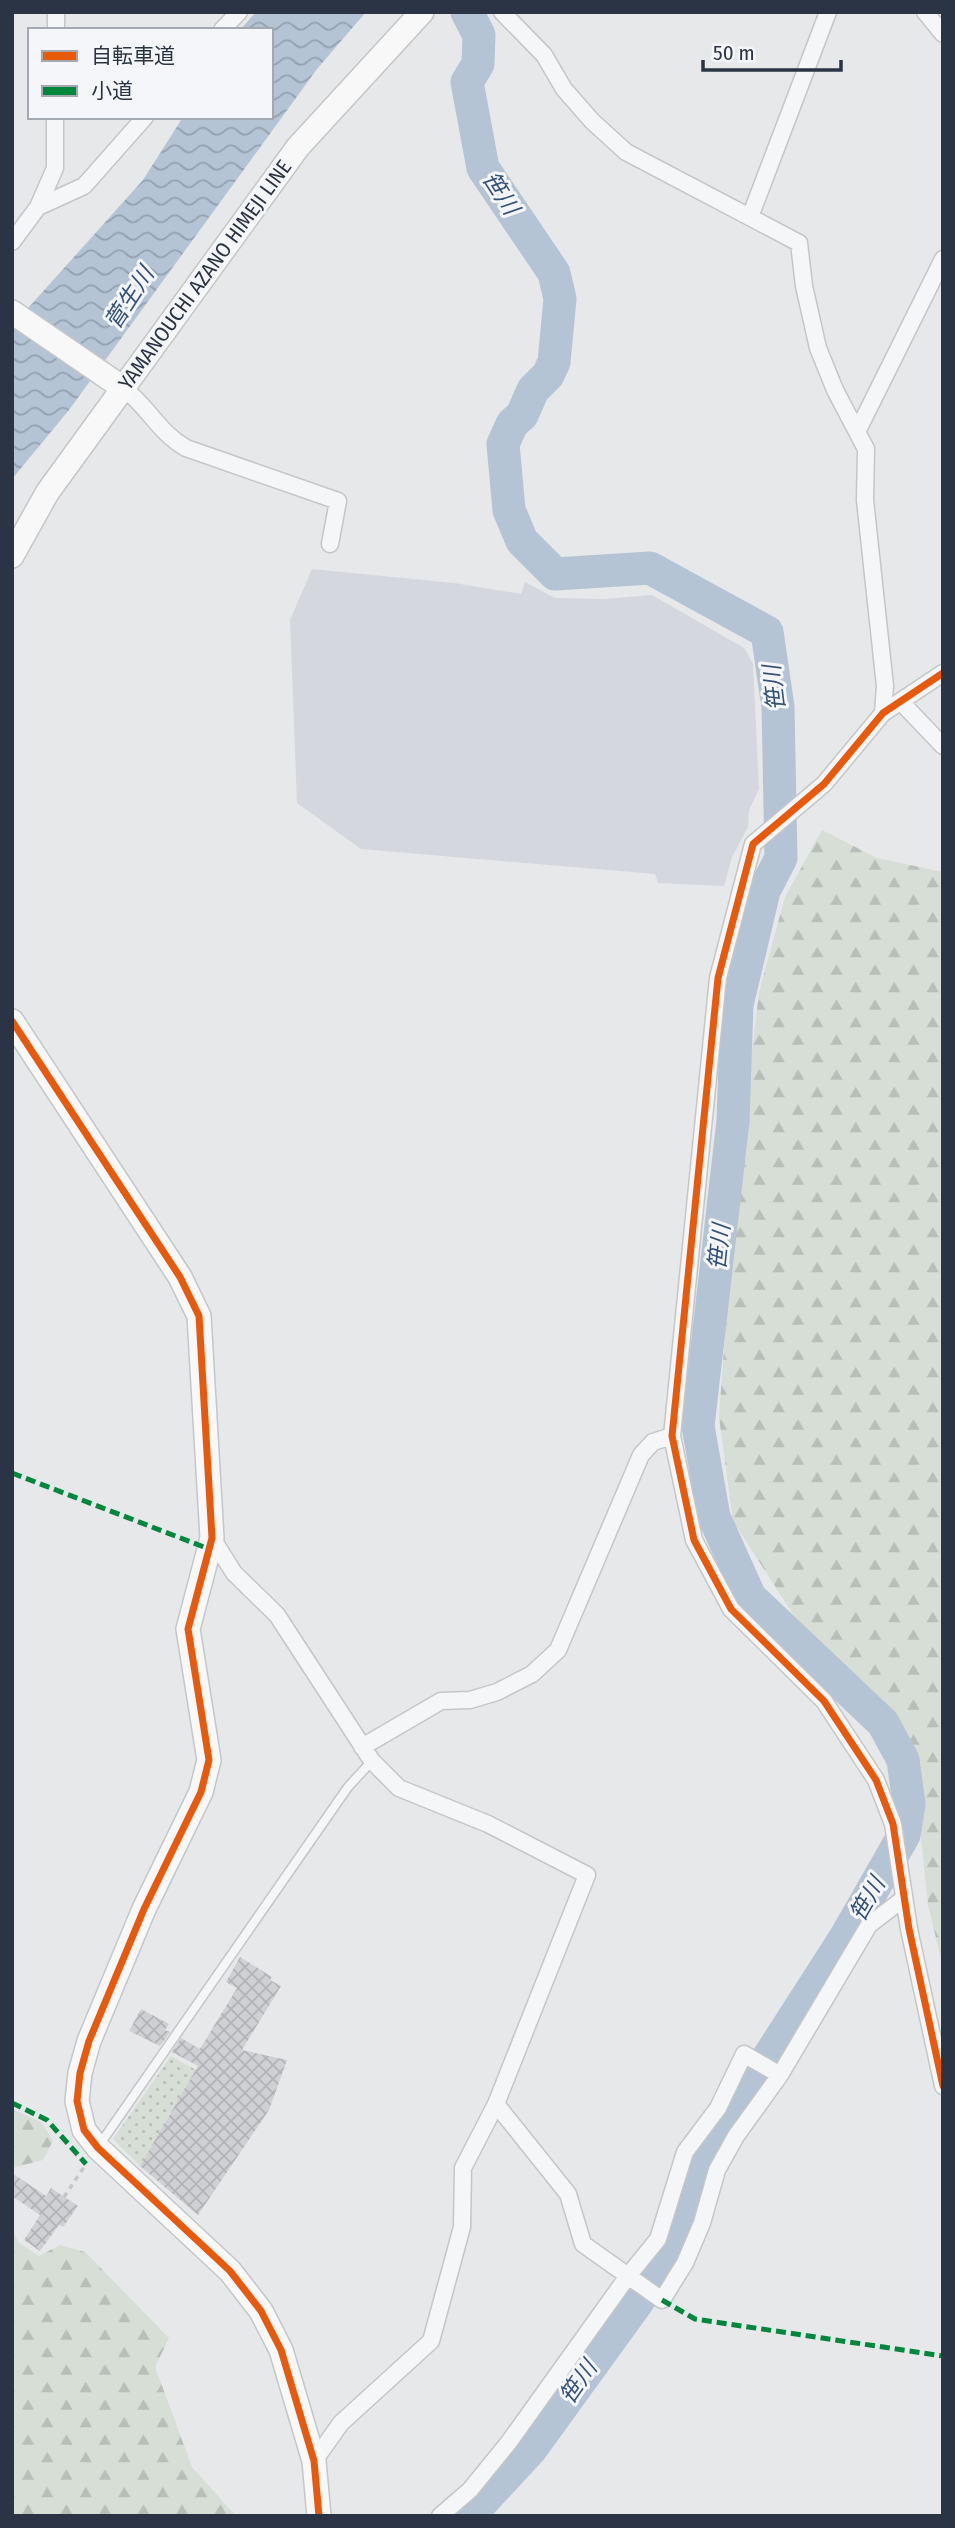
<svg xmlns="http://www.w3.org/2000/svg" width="955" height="2528" font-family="'Fira Sans Condensed','Noto Sans JP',sans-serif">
<defs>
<pattern id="grass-dots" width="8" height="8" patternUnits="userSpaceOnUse" patternTransform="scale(1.75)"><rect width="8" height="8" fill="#d6ded6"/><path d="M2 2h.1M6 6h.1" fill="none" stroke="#b8bfb9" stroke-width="1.8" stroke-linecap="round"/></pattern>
<pattern id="forest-firs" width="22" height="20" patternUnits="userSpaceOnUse" patternTransform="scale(1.75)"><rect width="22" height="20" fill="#d6ded6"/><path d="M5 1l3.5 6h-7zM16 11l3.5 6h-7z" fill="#b8bfb9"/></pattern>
<pattern id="water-waves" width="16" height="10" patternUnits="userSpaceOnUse" patternTransform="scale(1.75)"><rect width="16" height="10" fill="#b4c4d5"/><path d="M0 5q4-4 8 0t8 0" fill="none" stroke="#93a0af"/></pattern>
<pattern id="building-cross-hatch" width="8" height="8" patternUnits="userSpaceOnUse" patternTransform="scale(1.75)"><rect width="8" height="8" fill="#ced0d3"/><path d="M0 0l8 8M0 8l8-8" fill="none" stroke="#b1b3b6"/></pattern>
</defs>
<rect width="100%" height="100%" fill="#e6e8ea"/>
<path fill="#d4d7dd" d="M312 569 454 583 521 594 525 582 555 598 604 599 652 595 744 648 753 664 759 789 749 810 748 827 732 857 724 886 658 883 655 874 361 849 297 803 290 620Z"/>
<path fill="url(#grass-dots)" d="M171 2056 196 2070 140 2166 113 2139Z"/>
<path fill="url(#forest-firs)" d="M822 830 877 858 943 872V1967L928 1905 916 1790 880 1707 809 1639 733 1521 719 1417 735 1195 759 992 785 897Z
M12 2109 41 2122 53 2141 43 2160 12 2168Z
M12 2228 18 2242 39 2256 60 2245 85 2252 169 2338 155 2367 192 2467 236 2516H12Z"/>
<path fill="url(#water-waves)" d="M256 12H366L317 69 69 410 12 479V326L143 180 183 117H271V30H240Z"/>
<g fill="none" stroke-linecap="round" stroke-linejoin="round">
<path stroke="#b4c4d5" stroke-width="33" d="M467 12 479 35 478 64 467 82 483 168 554 273 560 299 554 362 548 375 533 390 522 415 512 424 503 444 509 510 522 541 555 574 650 568 767 632 778 707 781 858 764 891 737 1005 733 1121 698 1426 714 1517 750 1597 883 1723 903 1760 909 1804 904 1835 845 1938 712 2145 687 2228 636 2304 531 2449 469 2516"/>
</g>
<path fill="url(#building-cross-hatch)" d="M240 1957 272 1977 270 1980 281 1986 242 2050 287 2060 269 2110 198 2215 140 2166 198 2066 172 2052 181 2038 200 2049 237 1988 226 1982Z
M141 2009 169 2024 165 2030 170 2032 160 2046 129 2031Z
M12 2173 46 2196 51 2188 78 2206 63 2227 59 2225 40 2251 24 2240 40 2215 12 2196Z"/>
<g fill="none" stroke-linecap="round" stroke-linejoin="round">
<g stroke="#c4c6c8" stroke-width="11">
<path id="lane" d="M98 2147 348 1787 372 1761"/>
</g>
<g stroke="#c4c6c8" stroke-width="19">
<path id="street" d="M502 12 544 55 564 89 592 121 626 152 799 243 804 286 818 348 835 390 866 449 865 500 885 686 883 713
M925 12 943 34
M56 30V12
M222 30 239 12
M38 207 55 168V117
M750 217 828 12
M12 242 38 207 84 186 145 117
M123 388C149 407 157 431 186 448L338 501 330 544
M857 432 943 259
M943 673 883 713 824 784 753 844 718 978 672 1436 694 1540 731 1609 824 1701 876 1780 893 1824 909 1929 943 2086
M902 703 943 746
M212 1538 234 1573 277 1615 372 1761 399 1788 488 1824 587 1875 496 2104 463 2168 462 2227 431 2341 341 2423 314 2461
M362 1747 441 1701 470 1700 497 1692 532 1674 558 1650 641 1455 653 1442 672 1436
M496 2104 568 2194 583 2244 662 2300 685 2263 702 2223 717 2170 736 2136 780 2075 869 1925 903 1899
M440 2516 470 2490 509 2442 628 2276 658 2239 685 2152 718 2108 744 2054 780 2075"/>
</g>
<g stroke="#c4c6c8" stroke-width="26">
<path id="secondary" d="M12 312 123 388
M12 556 47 493 298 147 422 12
M12 1021 180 1277 199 1316 212 1538 188 1629 209 1760 201 1792 144 1909 89 2041 80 2073 77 2101 84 2130 98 2148 230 2271 261 2311 281 2350 314 2461 319 2516"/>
</g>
<path stroke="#c5c6ca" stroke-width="3.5" stroke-dasharray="5 5" stroke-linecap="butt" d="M64 2197 86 2164"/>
<use href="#lane" stroke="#f5f6f7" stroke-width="8"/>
<use href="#street" stroke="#f5f6f7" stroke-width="16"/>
<use href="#secondary" stroke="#f8f8f8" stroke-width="23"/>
<path stroke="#00873e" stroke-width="5" stroke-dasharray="10 5" stroke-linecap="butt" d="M12 1473 209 1549
M12 2103 47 2120 86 2164
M662 2300 695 2319 943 2356"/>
<g stroke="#f4f6f9" stroke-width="11">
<path id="cycleway" d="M943 673 883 713 824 784 753 844 718 978 672 1436 694 1540 731 1609 824 1701 876 1780 893 1824 909 1929 943 2086
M12 1021 180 1277 199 1316 212 1538 188 1629 209 1760 201 1792 144 1909 89 2041 80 2073 77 2101 84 2130 98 2148 230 2271 261 2311 281 2350 314 2461 319 2516"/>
</g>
<use href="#cycleway" stroke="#e8590c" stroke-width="7"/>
</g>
<g text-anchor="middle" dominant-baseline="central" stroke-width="6" stroke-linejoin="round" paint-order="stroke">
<g font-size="21" fill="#2b3445" stroke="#f4f6f9">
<text transform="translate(205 275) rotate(-54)">YAMANOUCHI AZANO HIMEJI LINE</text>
</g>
<g font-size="23" font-style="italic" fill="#34527a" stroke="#f4f6f9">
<text transform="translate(501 193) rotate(57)">笹川</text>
<text transform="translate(129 298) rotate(-57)">菅生川</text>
<text transform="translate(774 688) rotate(-97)">笹川</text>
<text transform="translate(719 1247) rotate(-84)">笹川</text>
<text transform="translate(867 1899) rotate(-60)">笹川</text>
<text transform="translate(578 2382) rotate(-55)">笹川</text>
</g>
</g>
<rect width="955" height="2528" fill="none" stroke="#2b3445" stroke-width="28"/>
<rect x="28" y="28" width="245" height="91" fill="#f4f6f9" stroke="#a4a8b1" stroke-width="2"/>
<rect x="42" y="51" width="35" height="10" fill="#e8590c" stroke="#a4a8b1" stroke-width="2"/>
<text x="91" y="63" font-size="21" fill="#2b3445">自転車道</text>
<rect x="42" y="86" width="35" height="10" fill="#00873e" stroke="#a4a8b1" stroke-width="2"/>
<text x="91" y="98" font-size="21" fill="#2b3445">小道</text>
<path d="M703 60v10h138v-10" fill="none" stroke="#2b3445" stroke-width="3.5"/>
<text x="713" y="60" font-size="21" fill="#2b3445" stroke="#f4f6f9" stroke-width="5" paint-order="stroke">50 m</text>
</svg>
